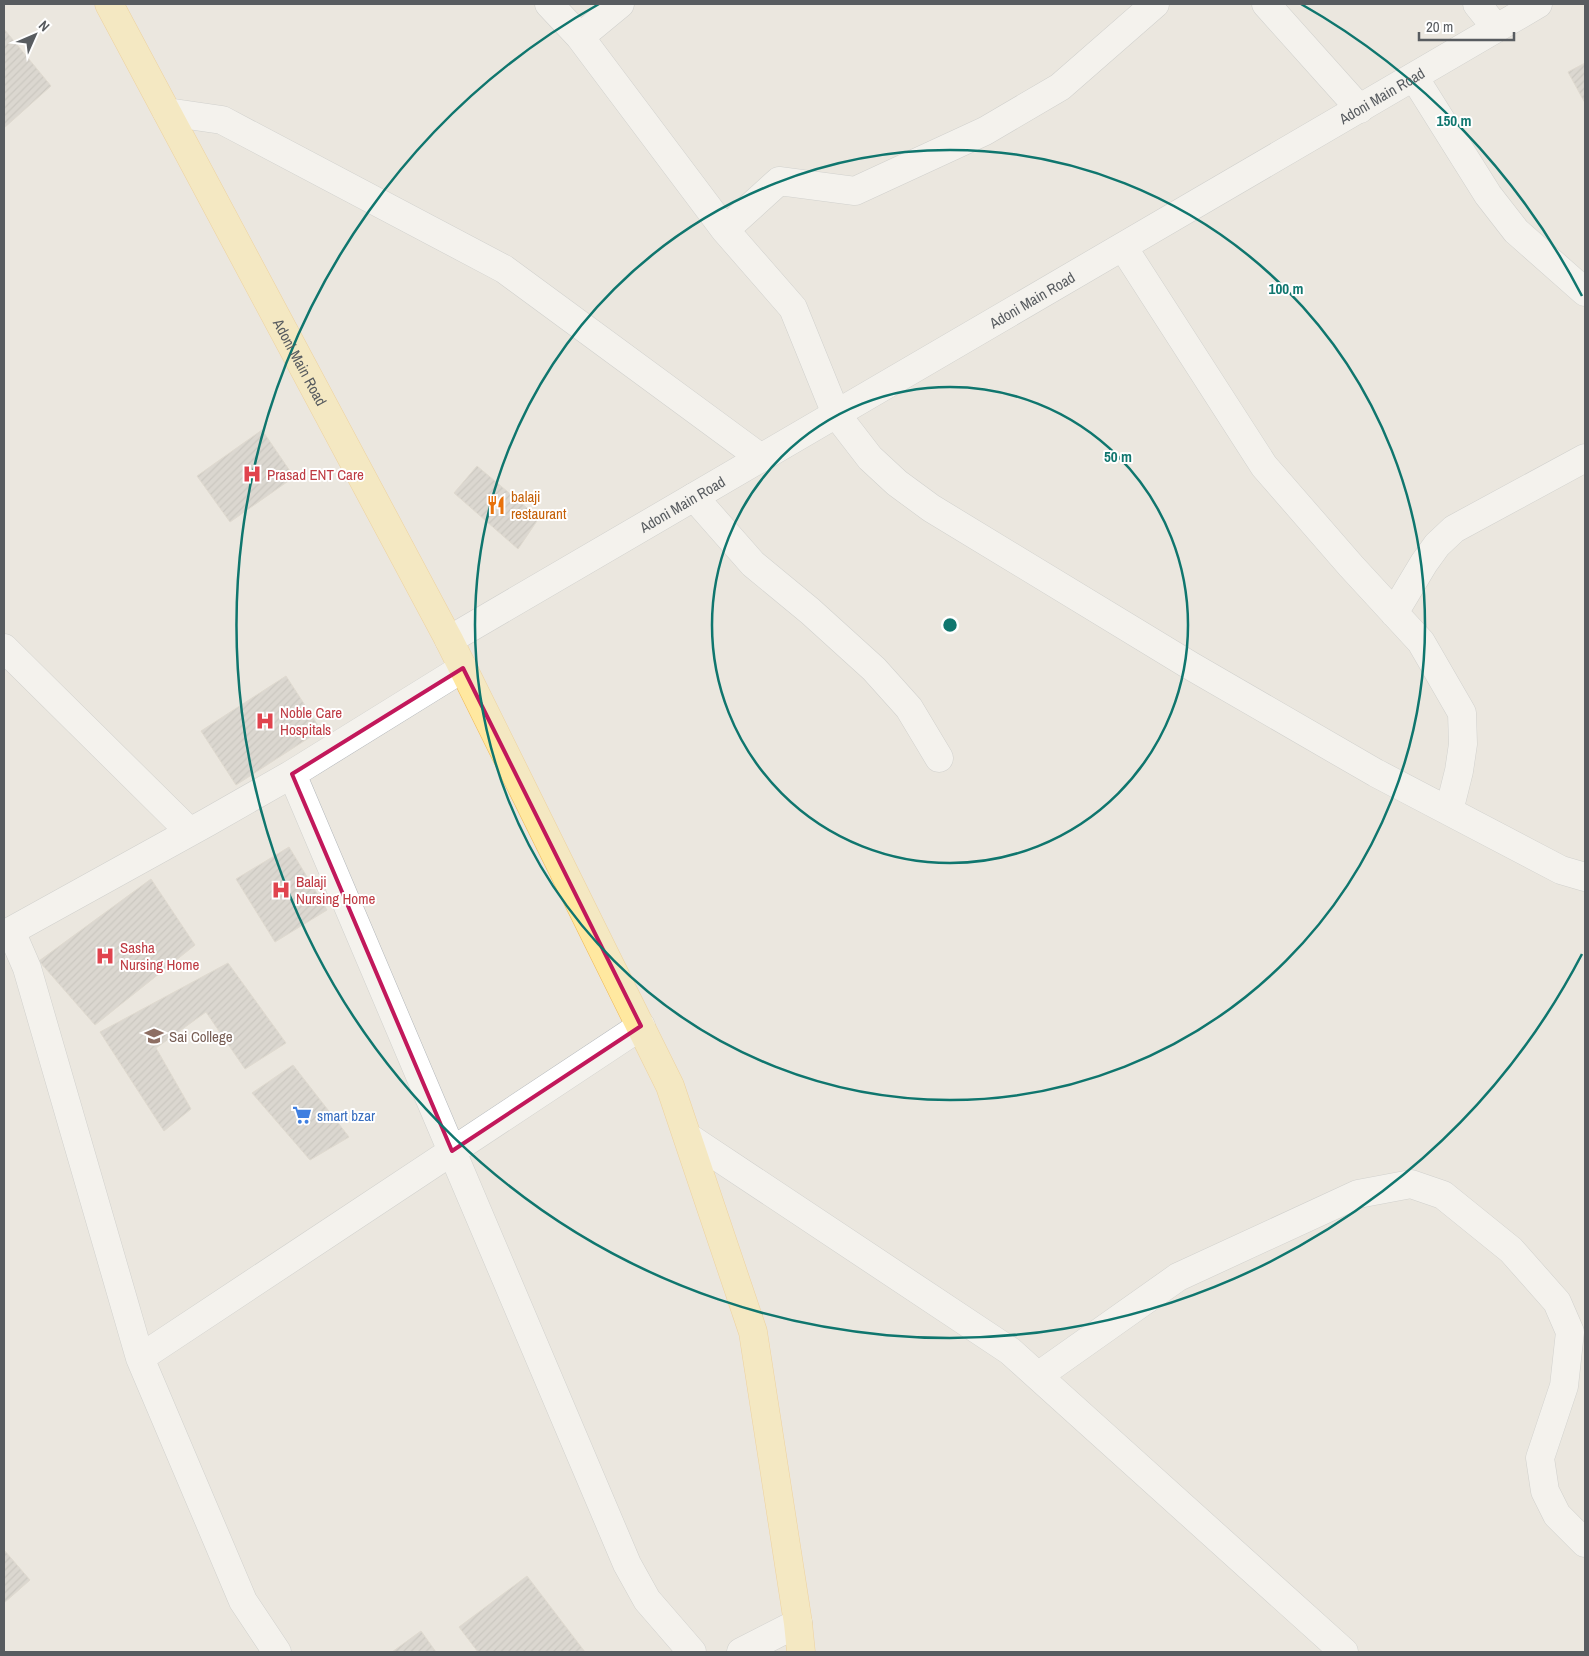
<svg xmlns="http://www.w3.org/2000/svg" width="1589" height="1656" font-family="'Archivo Narrow',sans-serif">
<defs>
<pattern id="building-hatch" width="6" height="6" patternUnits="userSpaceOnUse" patternTransform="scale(1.25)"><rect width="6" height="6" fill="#c8c4be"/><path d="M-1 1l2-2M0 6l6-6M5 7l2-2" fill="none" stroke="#a5a29e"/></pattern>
</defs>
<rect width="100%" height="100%" fill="#ebe7df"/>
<path fill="url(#building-hatch)" stroke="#d0c8bd" d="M4 29 51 86 4 128Z
M1585 63V103L1568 72Z
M262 430 294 477 230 522 197 476Z
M477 466 539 518 518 549 454 493Z
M286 676 321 730 236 785 201 731Z
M289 847 327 910 275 942 236 879Z
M151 879 195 945 95 1025 39 961Z
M228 963 286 1043 245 1069 206 1012 156 1048 191 1109 164 1131 100 1032Z
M293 1065 349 1137 310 1160 252 1093Z
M4 1550 30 1580 4 1603Z
M527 1576 585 1652H478L459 1627Z
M421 1631 436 1652H392Z"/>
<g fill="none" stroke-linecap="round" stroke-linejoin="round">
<g stroke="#b2b6ba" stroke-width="29">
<path id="minor" d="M549 4 580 37 725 230
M1155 4 1060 87 985 131 855 191 779 181 725 230 793 308 836 414 870 458 897 483 931 508 1191 666 1376 773 1561 870 1585 877
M1266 4 1360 109
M1477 4 1496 28
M580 37 620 4
M1414 77 1488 195 1516 231 1585 292
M167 112 222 120 504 269 761 458
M1123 247 1264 466 1351 566 1421 642 1462 713 1463 744 1459 771 1449 811
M694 497 753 564 810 611 874 669 909 708 939 758
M1394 613 1424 563 1437 545 1454 529 1585 458
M4 648 190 832
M292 774 627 1564 647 1600 692 1652
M688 1137 1010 1351 1344 1652
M140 1358 641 1026
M1038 1376 1178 1277 1358 1194 1411 1184 1443 1195 1511 1250 1557 1302 1570 1332 1564 1386 1540 1458 1545 1491 1557 1515 1585 1543
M277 1652 243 1601 140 1358 27 968 11 931 208 822 292 774 463 668
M741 1652 798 1623"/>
</g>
<g stroke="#b2b6ba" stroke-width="29">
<g id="tertiary">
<path id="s1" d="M449 640 1538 4"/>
</g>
</g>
<g stroke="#f1b852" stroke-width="29">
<g id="primary">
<path id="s2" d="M109 4 449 640 670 1086 753 1332 798 1623 801 1652"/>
</g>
</g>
<use href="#minor" stroke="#fff" stroke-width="28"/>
<use href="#tertiary" stroke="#fff" stroke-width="28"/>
<use href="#primary" stroke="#ffe8a0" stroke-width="28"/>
</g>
<path d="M0 0H1589V1656H0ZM463 668 641 1026 452 1151 292 774Z" fill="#ebe7df" fill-opacity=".55" fill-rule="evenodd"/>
<path fill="none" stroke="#c2185b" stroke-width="4" stroke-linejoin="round" d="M463 668 641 1026 452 1151 292 774Z"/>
<g fill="none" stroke="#0f766e" stroke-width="2.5">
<circle cx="950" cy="625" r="238"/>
<circle cx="950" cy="625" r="475"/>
<path d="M1582 954A713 713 0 1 1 599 4M1301 4A713 713 0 0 1 1582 296"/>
</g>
<defs>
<g id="hospital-bare" transform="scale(1.5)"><path d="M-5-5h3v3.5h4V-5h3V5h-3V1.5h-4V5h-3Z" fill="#e0444e" stroke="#fff" stroke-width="2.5" paint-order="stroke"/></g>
<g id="restaurant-bare" transform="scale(1.5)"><path d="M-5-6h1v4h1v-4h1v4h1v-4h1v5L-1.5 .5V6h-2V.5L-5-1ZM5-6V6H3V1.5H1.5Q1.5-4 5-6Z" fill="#e8710a" stroke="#fff" stroke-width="2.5" paint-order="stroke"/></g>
<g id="university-bare" transform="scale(1.5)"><path d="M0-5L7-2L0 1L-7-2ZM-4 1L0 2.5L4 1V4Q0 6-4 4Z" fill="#8d6e63" stroke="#fff" stroke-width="2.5" paint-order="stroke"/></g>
<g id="supermarket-bare" transform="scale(1.5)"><path d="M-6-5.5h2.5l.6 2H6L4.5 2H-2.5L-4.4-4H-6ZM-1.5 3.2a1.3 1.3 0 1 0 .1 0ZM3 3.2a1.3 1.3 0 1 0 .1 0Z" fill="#3f7fe0" stroke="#fff" stroke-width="2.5" paint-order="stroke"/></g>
</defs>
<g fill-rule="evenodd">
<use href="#hospital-bare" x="252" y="474"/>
<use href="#restaurant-bare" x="496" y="505"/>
<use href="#hospital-bare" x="265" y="721"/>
<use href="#hospital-bare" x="281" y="890"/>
<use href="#hospital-bare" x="105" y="956"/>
<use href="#university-bare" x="154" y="1036"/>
<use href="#supermarket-bare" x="302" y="1115"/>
</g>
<g text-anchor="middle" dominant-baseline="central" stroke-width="4" stroke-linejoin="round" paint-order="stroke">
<g font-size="15" fill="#585c60" stroke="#fff">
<text stroke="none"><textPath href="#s1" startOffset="1080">Adoni Main Road</textPath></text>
<text stroke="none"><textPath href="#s1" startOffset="675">Adoni Main Road</textPath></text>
<text stroke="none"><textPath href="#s2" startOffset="406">Adoni Main Road</textPath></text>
<text stroke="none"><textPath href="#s1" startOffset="270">Adoni Main Road</textPath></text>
</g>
<g font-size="15" fill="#be3a42" stroke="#fff" text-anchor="start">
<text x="267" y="474">Prasad ENT Care</text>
<text x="280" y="712">Noble Care<tspan x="280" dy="17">Hospitals</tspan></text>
<text x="296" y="881">Balaji<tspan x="296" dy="17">Nursing Home</tspan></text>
<text x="120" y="947">Sasha<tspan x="120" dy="17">Nursing Home</tspan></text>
</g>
<g font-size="15" fill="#c56008" stroke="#fff" text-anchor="start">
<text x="511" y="496">balaji<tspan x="511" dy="17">restaurant</tspan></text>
</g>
<g font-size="15" fill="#785e54" stroke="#fff" text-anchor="start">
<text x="169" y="1036">Sai College</text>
</g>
<g font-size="15" fill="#366cbe" stroke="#fff" text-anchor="start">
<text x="317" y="1115">smart bzar</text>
</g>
</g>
<circle cx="950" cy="625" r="8" fill="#0f766e" stroke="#fff" stroke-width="2.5"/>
<g font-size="15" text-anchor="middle" font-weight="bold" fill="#0f766e" stroke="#fff" stroke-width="4" stroke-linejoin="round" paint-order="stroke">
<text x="1454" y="126">150 m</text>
<text x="1286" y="294">100 m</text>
<text x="1118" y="462">50 m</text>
</g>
<rect width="1589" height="1656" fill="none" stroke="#585c60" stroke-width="10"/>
<g transform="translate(35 35) rotate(45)" stroke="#ffffff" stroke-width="4" paint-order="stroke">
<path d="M0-4L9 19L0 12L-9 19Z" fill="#585c60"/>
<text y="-8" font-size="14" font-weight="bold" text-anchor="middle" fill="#585c60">N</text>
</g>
<path d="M1419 32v8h95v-8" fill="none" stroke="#585c60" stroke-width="2.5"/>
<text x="1426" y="32" font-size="15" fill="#585c60" stroke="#ffffff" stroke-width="4" paint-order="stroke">20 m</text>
</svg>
